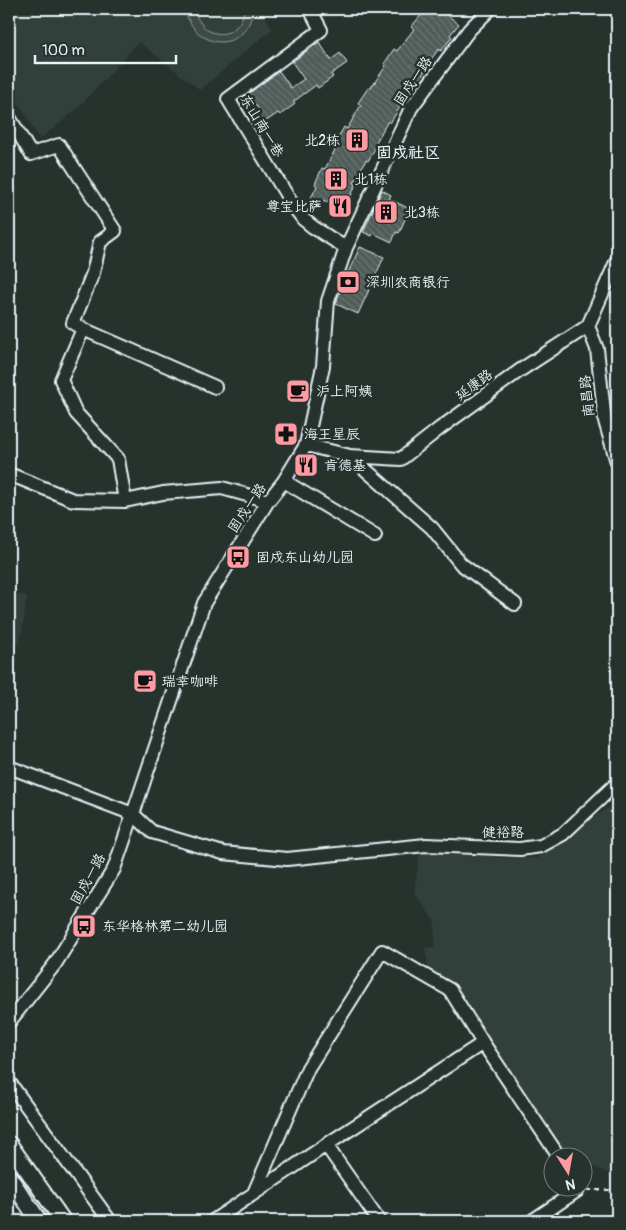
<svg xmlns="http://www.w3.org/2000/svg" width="626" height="1230" font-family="Pangolin,'LXGW WenKai TC',sans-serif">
<defs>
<pattern id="building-back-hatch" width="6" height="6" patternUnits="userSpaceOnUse" patternTransform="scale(1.25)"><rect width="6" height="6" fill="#505c59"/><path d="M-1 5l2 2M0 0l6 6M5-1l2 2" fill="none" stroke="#697472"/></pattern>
</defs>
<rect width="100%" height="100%" fill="#26332d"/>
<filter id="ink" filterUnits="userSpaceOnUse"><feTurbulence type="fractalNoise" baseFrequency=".02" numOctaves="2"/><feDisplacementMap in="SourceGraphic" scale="10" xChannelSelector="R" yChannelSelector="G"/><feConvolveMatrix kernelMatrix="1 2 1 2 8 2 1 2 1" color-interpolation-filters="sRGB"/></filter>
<g filter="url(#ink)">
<path fill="#333f3a" d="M9 9H261L272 29 200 90 139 42 75 111 40 139 9 87Z
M9 594 27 596 20 644 9 643Z
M617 801V1177L584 1162V1158L560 1157 450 990 429 973 425 947 435 948V922L414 892 420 852 502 858H537Z"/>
<path fill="#3e4b47" stroke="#939ea0" d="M183 9H193C196 16 200 24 206 29 224 41 243 28 244 9L253 10C250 36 224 52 201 35 192 29 188 18 183 9Z"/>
<path fill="url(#building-back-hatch)" stroke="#e8f1f8" d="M430 9H439L459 24 450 35 452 37 441 51 439 49 431 59 423 70 425 71 414 86 412 84 403 97 397 106 400 107 390 123 388 121 375 144 377 145 368 161 366 160 360 171 354 183 356 184 349 200 346 199 342 209 323 200 322 203 311 198 317 186 315 184 322 168 325 169 338 144 335 143 344 127 347 129 361 105 358 103 368 88 370 89 386 66 384 64 394 49 397 51 414 29 411 27 423 13 425 15Z
M319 42 331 60 340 53 347 63 331 74 333 77 318 88 316 85 293 102 295 104 280 115 278 113 262 124 255 114 260 111 248 94 279 71 291 88 304 79 292 62Z
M382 190 391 195 389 199 408 208 404 216 406 217 399 233 396 232 392 242 373 233 372 236 363 232Z
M360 247 384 257 358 314 336 304 340 290Z"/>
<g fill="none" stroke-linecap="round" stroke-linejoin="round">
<g stroke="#e8f1f8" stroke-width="16">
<path id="minor" d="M310 9 321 30 228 99 294 207 303 219 313 227 346 248
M9 117 31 154 59 145 115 231 100 242 93 273 73 323 83 329
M588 326 597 349 605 421 617 462
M306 445 350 456 401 459 439 429 519 371 588 326 617 260
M350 456 432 528 461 564 515 604
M9 474 73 500 125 501 163 493 222 488 268 501
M284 481 375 536
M125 501 118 459 76 413 61 380 83 329 215 387
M9 767 133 814 152 832 223 853 287 859 426 845 520 849 541 846 563 834 617 783
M9 1022 55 964 114 869 133 814 204 603 268 501 284 481 306 445 323 366 328 301 346 248 411 108 469 30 490 9
M9 1082 110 1221
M326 1145 379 1221
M254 1193 308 1068 382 951 450 990 483 1043 560 1158
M213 1221 326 1145 483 1043
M532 1221 578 1190 576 1188"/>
</g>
<g stroke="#e8f1f8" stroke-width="19">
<path id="major" d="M9 1144 63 1221
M9 1177 39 1221"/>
</g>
<path stroke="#e8f1f8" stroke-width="2" stroke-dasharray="5 4" stroke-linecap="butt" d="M587 1190H617"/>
<use href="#minor" stroke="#26332d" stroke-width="12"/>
<use href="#major" stroke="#26332d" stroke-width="15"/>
</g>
</g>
<defs>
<g id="building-square" transform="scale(1.25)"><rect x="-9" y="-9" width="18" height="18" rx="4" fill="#ff9aa2" stroke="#26332d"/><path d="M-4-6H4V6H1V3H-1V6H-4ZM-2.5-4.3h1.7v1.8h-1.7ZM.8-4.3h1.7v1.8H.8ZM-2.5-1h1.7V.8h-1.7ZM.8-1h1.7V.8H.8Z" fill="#111"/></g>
<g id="restaurant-square" transform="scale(1.25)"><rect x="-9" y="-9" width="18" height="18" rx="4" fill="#ff9aa2" stroke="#26332d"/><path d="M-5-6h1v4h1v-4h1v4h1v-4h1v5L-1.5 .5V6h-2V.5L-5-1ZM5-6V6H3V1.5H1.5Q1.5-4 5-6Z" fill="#111"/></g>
<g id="bank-square" transform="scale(1.25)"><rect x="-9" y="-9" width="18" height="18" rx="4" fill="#ff9aa2" stroke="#26332d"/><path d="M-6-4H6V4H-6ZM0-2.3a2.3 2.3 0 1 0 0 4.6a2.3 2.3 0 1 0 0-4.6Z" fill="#111"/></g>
<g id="cafe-square" transform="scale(1.25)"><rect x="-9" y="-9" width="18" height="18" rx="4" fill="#ff9aa2" stroke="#26332d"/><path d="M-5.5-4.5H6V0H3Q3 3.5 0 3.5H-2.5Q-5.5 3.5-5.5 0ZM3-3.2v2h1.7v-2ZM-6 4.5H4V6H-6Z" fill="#111"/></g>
<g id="pharmacy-square" transform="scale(1.25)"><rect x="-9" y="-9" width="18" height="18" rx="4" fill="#ff9aa2" stroke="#26332d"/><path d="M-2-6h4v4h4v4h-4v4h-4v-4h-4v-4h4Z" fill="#111"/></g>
<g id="bus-square" transform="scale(1.25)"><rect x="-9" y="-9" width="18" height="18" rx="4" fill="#ff9aa2" stroke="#26332d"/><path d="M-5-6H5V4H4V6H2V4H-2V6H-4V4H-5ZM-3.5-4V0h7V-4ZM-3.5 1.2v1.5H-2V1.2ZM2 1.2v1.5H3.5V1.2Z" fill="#111"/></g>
</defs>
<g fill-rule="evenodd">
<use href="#building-square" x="357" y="140"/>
<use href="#building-square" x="336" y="179"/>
<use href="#restaurant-square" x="340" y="206"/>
<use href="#building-square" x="386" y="212"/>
<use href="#bank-square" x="348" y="282"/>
<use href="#cafe-square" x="298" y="391"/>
<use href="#pharmacy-square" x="286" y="434"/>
<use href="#restaurant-square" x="306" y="465"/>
<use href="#bus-square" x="238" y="557"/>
<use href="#cafe-square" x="145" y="681"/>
<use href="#bus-square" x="84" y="926"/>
</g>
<g text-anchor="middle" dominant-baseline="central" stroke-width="5" stroke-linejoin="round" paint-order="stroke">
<g font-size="14" fill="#e8f1f8" stroke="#26332d">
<text transform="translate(413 81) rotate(-56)">固戍一路</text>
<text transform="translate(262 126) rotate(59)">东山南一巷</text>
<text transform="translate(474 385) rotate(-36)">延康路</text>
<text transform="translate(587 396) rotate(-96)">南昌路</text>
<text transform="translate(247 508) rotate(-56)">固戍一路</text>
<text x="503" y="832">健裕路</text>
<text transform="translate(88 879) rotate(-61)">固戍一路</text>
</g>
<g font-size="14" fill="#e8f1f8" stroke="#26332d" text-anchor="start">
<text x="340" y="140" text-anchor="end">北2栋</text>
<text x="354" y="179">北1栋</text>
<text x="322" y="206" text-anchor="end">尊宝比萨</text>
<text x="404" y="212">北3栋</text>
<text x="366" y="282">深圳农商银行</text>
<text x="316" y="391">沪上阿姨</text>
<text x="304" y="434">海王星辰</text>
<text x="324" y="465">肯德基</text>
<text x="256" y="557">固戍东山幼儿园</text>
<text x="162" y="681">瑞幸咖啡</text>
<text x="102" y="926">东华格林第二幼儿园</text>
</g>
<g font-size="16" font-weight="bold" fill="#e8f1f8" stroke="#26332d">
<text x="408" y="153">固戍社区</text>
</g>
</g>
<rect width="626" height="1230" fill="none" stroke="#26332d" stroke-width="30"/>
<rect x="15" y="15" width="596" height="1200" fill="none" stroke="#e8f1f8" stroke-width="2" filter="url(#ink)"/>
<g transform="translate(568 1172) rotate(169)"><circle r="24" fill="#26332d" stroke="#747f7e"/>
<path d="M0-4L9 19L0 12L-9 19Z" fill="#ff9aa2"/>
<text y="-8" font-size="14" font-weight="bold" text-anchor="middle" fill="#e8f1f8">N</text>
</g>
<path d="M35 55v8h141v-8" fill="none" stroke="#e8f1f8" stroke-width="2.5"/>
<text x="42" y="55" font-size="15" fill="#e8f1f8" stroke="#26332d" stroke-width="4" paint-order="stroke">100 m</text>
</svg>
